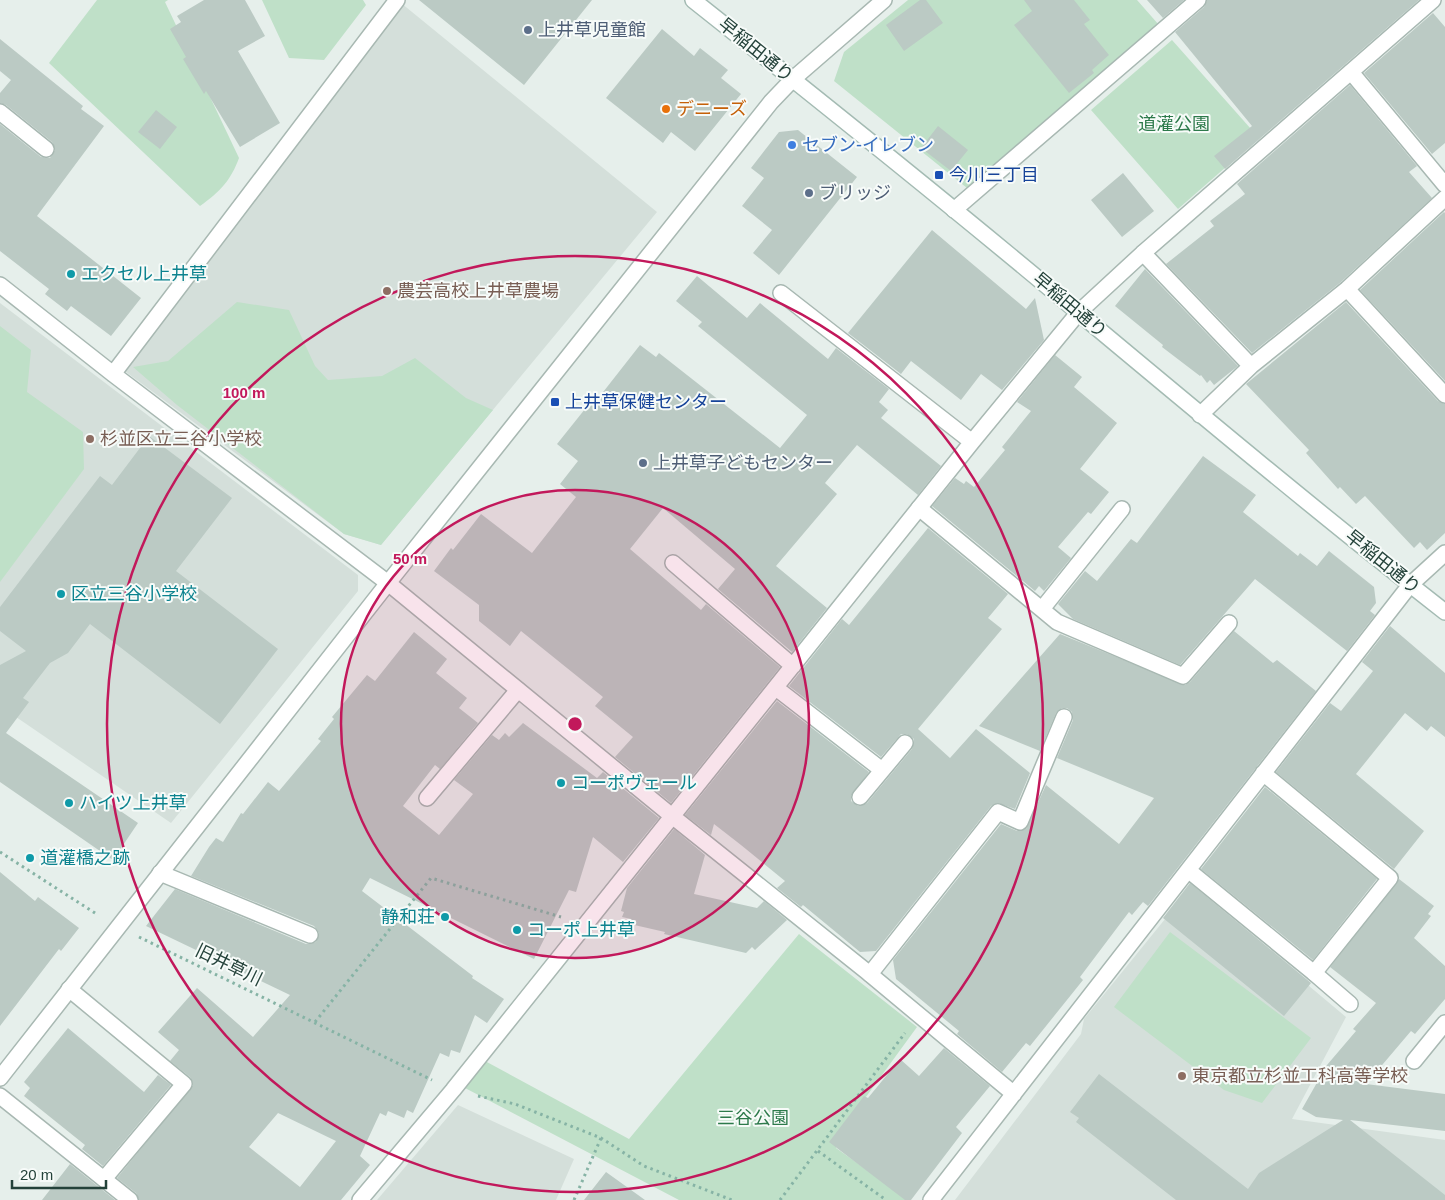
<svg xmlns="http://www.w3.org/2000/svg" width="1445" height="1200" font-family="Arial,'Noto Sans JP',sans-serif">
<rect width="100%" height="100%" fill="#e6efeb"/>
<path fill="#d4dfda" d="M401 3 657 212 381 545 344 534 122 369Z
M0 303 358 575V591L171 823 0 706Z
M1191 887 1346 1017 1292 1119 1445 1140V1200H955L1081 1034 1084 1019Z
M458 1105 574 1159 556 1200H377Z"/>
<path fill="#bfe0c8" d="M97 0H168L165 2 239 158C231 180 220 192 200 206L49 63Z
M262 0H363L366 5 324 60 289 58Z
M908 0H1137L1159 25 967 188 834 81 844 52Z
M1172 40 1259 138 1178 209 1091 110Z
M237 302 289 310 315 366 328 380 382 376 415 358 466 398 493 410 381 545 344 534 177 405 133 367 168 361Z
M0 326 31 350 27 392 83 432 84 469 0 582Z
M1170 932 1311 1038 1262 1103 1224 1090 1114 1007Z
M799 934 917 1027 836 1138V1148L909 1200H679L465 1088 485 1061 629 1139Z"/>
<path fill="#bbcac4" fill-rule="evenodd" d="M204 0H245L265 36 238 51 280 123 240 147 206 91 204 94 183 59 186 57 170 29 181 22 177 16Z
M419 0H592L524 85Z
M920 0H926L943 23 904 51 886 25Z
M1024 0H1074L1090 20 1084 24 1109 55 1092 70 1094 73 1069 93 1014 25 1032 11Z
M1147 0H1184L1163 18Z
M1207 0H1419L1225 169 1214 156 1252 126 1175 32 1204 7Z
M1433 13 1445 27V143L1432 154 1364 73Z
M662 29 694 56 700 48 728 70 721 78 741 94 695 151 671 132 663 143 606 98Z
M0 39 83 106 81 109 104 126 37 216 141 298 111 336 71 306 67 311 45 294 49 289 0 251V124L41 157 50 158 55 150 52 142 6 105 0 103V93L11 80 0 71Z
M1350 85 1417 166 1409 172 1432 198 1341 282 1252 353 1166 264 1214 226 1210 221 1245 194 1237 184Z
M156 110 177 127 160 149 138 132Z
M938 126 968 150 951 171 921 148Z
M798 130 857 177 779 275 753 253 772 230 742 206 764 178 751 168 779 132Z
M1123 173 1154 211 1122 237 1091 200Z
M1444 212 1445 213V381L1360 290Z
M932 230 1026 309 1035 298 1044 340 1002 390 981 374 961 400 911 361 901 374 848 333Z
M1145 269 1238 366 1214 385 1210 380 1207 383 1201 375 1200 376 1162 347 1163 345 1115 306Z
M697 276 747 318 760 303 828 359 836 348 889 389 879 402 888 410 881 418 941 466 918 495 857 445 825 483 837 494 776 566 827 608 792 652 718 589 735 569 663 508 630 549 701 610 706 604 780 667 671 803 615 757 633 737 595 706 603 697 521 631 510 646 479 621V605L434 571 451 548 453 550 481 514 532 553 576 497 560 484 578 461 557 444 597 394 600 396 640 345 656 357 659 353 780 448 807 415 698 326 702 322 676 301Z
M1346 302 1438 401 1445 404V533L1427 550 1420 542 1414 548 1365 496 1356 504 1340 487 1338 489 1306 453 1309 450 1246 384Z
M1055 355 1082 377 1074 387 1117 423 1080 469 1109 492 1091 514 1088 512 1058 547 1071 558 1044 591 1039 586 1035 591 932 506 955 478 964 484 966 481 974 487 1005 450 1002 447 1031 411 1017 402Z
M149 436 232 498 176 571 278 649 220 724 90 624 68 653 50 663 23 698 29 702 6 733 138 823 113 860 0 782V665L26 651 0 631V607L100 476 112 485Z
M1203 456 1256 495 1243 512 1298 556 1300 553 1317 566 1329 551 1374 587 1376 603 1370 611 1375 615 1347 651 1255 579 1180 665 1073 619 1058 604 1085 571 1097 581 1131 539 1137 543Z
M928 528 1008 594 988 618 1002 629 918 729 950 758 976 729 1030 773 1015 809 998 803 991 806 876 951 860 952 803 905 801 907 777 888 785 881 741 845 714 824 711 835 685 815 777 701 869 772 851 796V801L858 806 867 803 912 749 914 739 907 734H901L881 757 789 686 842 619 849 625Z
M1390 626 1445 673V737L1431 726 1427 731 1405 713 1356 774 1424 831 1394 869 1276 772 1330 703 1341 711 1373 671 1362 662Z
M1234 631 1273 663 1277 660 1316 691 1148 906 1143 902 1132 915 1129 912 1080 977 1083 980 1030 1046 1026 1043 1002 1072 957 1034 959 1031 896 979 893 960 1001 824 1017 831 1026 829 1046 785 1119 844 1154 798 1057 758 1073 720 1072 712 1067 708H1062L1056 713 1040 751 979 726 1060 634 1185 685 1190 682Z
M414 632 447 659 436 673 467 698 459 708 478 723 440 769 435 765 403 806 439 835 473 794 454 780 492 735 499 740 505 733 509 737 523 723 597 778 603 772 659 818 623 862 593 837 576 892 569 890 534 959 370 878 362 891 473 976 472 978 504 999 487 1023 475 1015 460 1053 451 1050 449 1057 440 1053 413 1113 407 1110 404 1118 388 1111 386 1116 380 1113 360 1156 370 1165 341 1200H139L136 1193 117 1178 193 1085 190 1077 170 1061 179 1050 158 1032 197 988 253 1037 290 995 146 926 175 889 306 944 316 942 319 933 314 926 191 876 209 847 216 838 223 842 241 813 243 814 268 782 279 791 321 741 318 739 334 719 332 717 367 675 375 681ZM278 1113 336 1141 300 1187 249 1147Z
M1265 787 1377 879 1313 960 1201 869Z
M674 829 705 855 694 894 757 908 764 901 787 920 755 950 752 947 746 953 664 934 665 932 630 924 631 919 622 917 624 912 621 911 627 888Z
M0 872 35 901 38 897 79 928 61 951 59 949 0 1026Z
M1399 879 1434 906 1428 914 1431 916 1414 938 1445 966V999L1415 1034 1411 1031 1366 1084 1445 1094V1131L1350 1120 1445 1195V1200H1176L1076 1122 1079 1118 1070 1112 1099 1074 1248 1189 1259 1173 1343 1120 1316 1117 1302 1109 1327 1065 1356 1031 1353 1029 1376 1003 1330 967Z
M1190 883 1311 983 1284 1016 1163 918Z
M68 1028 144 1092 158 1075 171 1085 103 1166 82 1149 85 1145 24 1096 30 1088 24 1082Z
M944 1048 990 1086 956 1127 962 1133 911 1200H905L829 1142 864 1096 868 1098 900 1059 919 1076Z
M70 1164 115 1200H42Z
M606 1172 645 1200H584Z"/>
<g fill="none" stroke-linecap="round" stroke-linejoin="round">
<g stroke="#a8b8b2" stroke-width="18">
<path id="service" d="M1351 72 1445 185
M0 112 46 149
M954 210 1198 0
M1143 253 1251 366
M1347 289 1445 395
M1200 415 1251 366 1347 289 1445 198
M919 508 1057 622 1183 676 1229 623
M1042 609 1122 509
M776 688 882 770
M860 797 905 743
M427 798 518 690
M160 873 310 935
M1314 973 1350 1004
M870 974 998 812 1020 822 1064 717
M69 989 184 1084 104 1179"/>
</g>
<g stroke="#a8b8b2" stroke-width="18">
<path id="minor" d="M0 285 113 374 388 583 672 816 866 971 1014 1094
M781 293 972 442
M113 374 397 0
M673 563 793 666
M1188 870 1314 973 1390 878 1263 773
M1414 1061 1445 1023
M0 1096 130 1200
M360 1200 453 1090 972 442 1079 312 1143 253 1433 0
M931 1200 1410 585 1445 553"/>
</g>
<g stroke="#a8b8b2" stroke-width="18">
<path id="tertiary" d="M0 1078 388 583 771 102 793 79 884 0"/>
</g>
<g stroke="#a4bbb3" stroke-width="18">
<path id="secondary" d="M693 0C823 103 952 206 1079 313 1200 414 1321 515 1445 612"/>
</g>
<path stroke="#86b3a5" stroke-width="3" stroke-dasharray="2.5 4" stroke-linecap="butt" d="M0 852 98 915
M139 937 432 1080
M315 1022 431 878 561 917
M478 1096 515 1104 601 1138 644 1166 732 1200
M818 1151 886 1200
M574 1200 601 1138
M780 1200 905 1033"/>
<use href="#service" stroke="#fff" stroke-width="15"/>
<use href="#minor" stroke="#fff" stroke-width="15"/>
<use href="#tertiary" stroke="#fff" stroke-width="15"/>
<use href="#secondary" stroke="#fff" stroke-width="15"/>
</g>
<circle cx="575" cy="724" r="234" fill="#c2185b" fill-opacity=".12"/>
<g fill="none" stroke="#c2185b" stroke-width="2.5">
<circle cx="575" cy="724" r="234"/>
<circle cx="575" cy="724" r="468"/>
</g>
<g fill="#5c6f8a" stroke="#f7fbf9" stroke-width="2">
<circle cx="528" cy="30" r="5"/>
<circle cx="809" cy="193" r="5"/>
<circle cx="643" cy="463" r="5"/>
</g>
<circle fill="#e8710a" stroke="#f7fbf9" stroke-width="2" cx="666" cy="109" r="5"/>
<circle fill="#3f7fe0" stroke="#f7fbf9" stroke-width="2" cx="792" cy="145" r="5"/>
<g fill="#1a4fb4" stroke="#f7fbf9" stroke-width="2">
<rect x="934" y="170" width="10" height="10" rx="2.5"/>
<rect x="550" y="397" width="10" height="10" rx="2.5"/>
</g>
<g fill="#0f9aa8" stroke="#f7fbf9" stroke-width="2">
<circle cx="71" cy="274" r="5"/>
<circle cx="61" cy="594" r="5"/>
<circle cx="561" cy="783" r="5"/>
<circle cx="69" cy="803" r="5"/>
<circle cx="30" cy="858" r="5"/>
<circle cx="445" cy="917" r="5"/>
<circle cx="517" cy="930" r="5"/>
</g>
<g fill="#8d6e63" stroke="#f7fbf9" stroke-width="2">
<circle cx="387" cy="291" r="5"/>
<circle cx="90" cy="439" r="5"/>
<circle cx="1182" cy="1076" r="5"/>
</g>
<g text-anchor="middle" dominant-baseline="central" stroke-width="4" stroke-linejoin="round" paint-order="stroke">
<g font-size="18" fill="#4e5e75" stroke="#f7fbf9" text-anchor="start">
<text x="538" y="30">上井草児童館</text>
<text x="819" y="193">ブリッジ</text>
<text x="653" y="463">上井草子どもセンター</text>
</g>
<g font-size="18" fill="#24423a" stroke="#f7fbf9">
<text transform="translate(756 50) rotate(39)">早稲田通り</text>
<text transform="translate(1070 305) rotate(40)">早稲田通り</text>
<text transform="translate(1383 562) rotate(39)">早稲田通り</text>
<text transform="translate(229 965) rotate(26)">旧井草川</text>
</g>
<g font-size="18" fill="#c56008" stroke="#f7fbf9" text-anchor="start">
<text x="676" y="109">デニーズ</text>
</g>
<g font-size="18" fill="#2d7a4b" stroke="#f7fbf9">
<text x="1174" y="124">道灌公園</text>
<text x="753" y="1118">三谷公園</text>
</g>
<g font-size="18" fill="#366cbe" stroke="#f7fbf9" text-anchor="start">
<text x="802" y="145">セブン-イレブン</text>
</g>
<g font-size="18" fill="#164399" stroke="#f7fbf9" text-anchor="start">
<text x="949" y="175">今川三丁目</text>
<text x="565" y="402">上井草保健センター</text>
</g>
<g font-size="18" fill="#0d838f" stroke="#f7fbf9" text-anchor="start">
<text x="81" y="274">エクセル上井草</text>
<text x="71" y="594">区立三谷小学校</text>
<text x="571" y="783">コーポヴェール</text>
<text x="79" y="803">ハイツ上井草</text>
<text x="40" y="858">道灌橋之跡</text>
<text x="435" y="917" text-anchor="end">静和荘</text>
<text x="527" y="930">コーポ上井草</text>
</g>
<g font-size="18" fill="#785e54" stroke="#f7fbf9" text-anchor="start">
<text x="397" y="291">農芸高校上井草農場</text>
<text x="100" y="439">杉並区立三谷小学校</text>
<text x="1192" y="1076">東京都立杉並工科高等学校</text>
</g>
</g>
<circle cx="575" cy="724" r="8" fill="#c2185b" stroke="#f7fbf9" stroke-width="2.5"/>
<g font-size="15" text-anchor="middle" font-weight="bold" fill="#c2185b" stroke="#f7fbf9" stroke-width="4" stroke-linejoin="round" paint-order="stroke">
<text x="244" y="398">100 m</text>
<text x="410" y="564">50 m</text>
</g>
<path d="M12 1180v8h94v-8" fill="none" stroke="#24423a" stroke-width="2.5"/>
<text x="20" y="1180" font-size="15" fill="#24423a" stroke="#f7fbf9" stroke-width="4" paint-order="stroke">20 m</text>
</svg>
